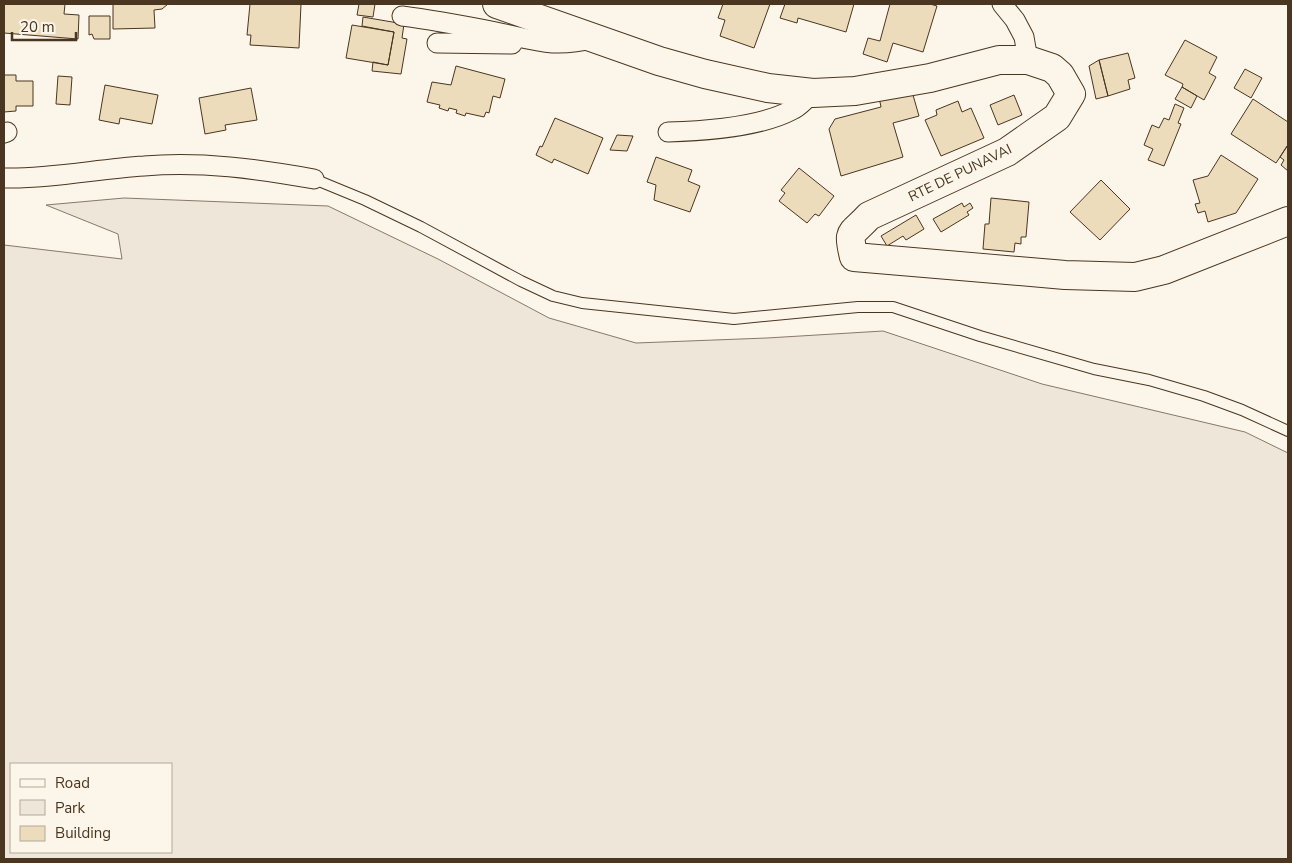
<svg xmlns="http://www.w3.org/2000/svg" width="1292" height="863" font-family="'Nunito Sans',sans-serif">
<rect width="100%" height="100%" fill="#fbf6e9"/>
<path fill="#ede6d9" stroke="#887966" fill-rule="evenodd" d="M124 198 328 206 438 259 549 318 636 343 767 338 883 331 1042 384 1245 432 1288 453V859H4V245L122 259 118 234 46 205ZM11 764H171V852H11Z"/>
<path fill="#ecdcbc" stroke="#4a3520" d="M4 4H65L64 14 79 15 78 39 4 33Z
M113 4H168L162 9 154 10 155 28 113 29Z
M250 4H301L299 48 250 45 251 35H247Z
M359 4H375L373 17 357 15Z
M723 4H770L754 48 720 36 725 20 718 18Z
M785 4H854L846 32 798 18 797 23 780 18Z
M890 4H930L937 6 923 52 893 43 887 62 863 54 868 38 880 41Z
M89 16H110V39H94L92 34 89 35Z
M363 17 404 24 402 38 407 39 401 74 372 71 373 62 388 65 394 32 362 26Z
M352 25 394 32 388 65 346 58Z
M1185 40 1217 57 1209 73 1216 77 1204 100 1182 87 1183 84 1165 75Z
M1128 53 1135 78 1128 80 1130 89 1108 96 1099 60Z
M1099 60 1108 96 1096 99 1089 66Z
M456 66 505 79 500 98 493 96 489 113 486 112 484 117 466 113 465 116 456 113 457 110 449 108 448 111 439 108 440 105 427 102 432 82 451 85Z
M1245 69 1262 78 1251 98 1234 88Z
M4 75H16V81H33V106H16V111L4 112Z
M58 76 72 77 70 105 56 104Z
M105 85 158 95 152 124 120 118 119 124 99 120Z
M1182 87 1197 96 1191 108 1175 99Z
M251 88 257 120 225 125 226 130 205 134 199 98Z
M911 88 919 116 893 123 903 157 841 176 829 129 835 119 881 107 879 97Z
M1014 95 1022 115 998 125 990 105Z
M1253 99 1288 122V145L1276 163 1231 134Z
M958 101 962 112 971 108 984 138 941 156 925 120 937 115 936 110Z
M1175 104 1184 108 1178 123 1181 124 1164 166 1148 160 1153 149 1144 145 1152 125 1159 128 1164 118 1169 120Z
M555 118 603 138 588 174 554 159 552 163 536 155 540 146 542 147Z
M617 135 633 136 627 151 610 150Z
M1287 146 1288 147V171L1281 165 1284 160 1280 157Z
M1221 155 1258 179 1236 213 1208 222 1205 211 1198 213 1195 204 1200 203 1193 180 1208 176Z
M656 157 692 170 688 181 700 186 690 212 654 200 656 185 647 182Z
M799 168 834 196 819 216 815 214 807 223 779 201 785 193 781 190Z
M1101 180 1130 209 1100 240 1070 212Z
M991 198 1029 202 1026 237H1021V244L1015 243 1014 252 983 249 985 224H989Z
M962 203 964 207 970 203 973 208 967 212 969 215 941 232 933 219Z
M916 215 924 229 906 240 903 236 887 246 881 236Z"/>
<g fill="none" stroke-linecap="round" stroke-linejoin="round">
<g stroke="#4a3520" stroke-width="12">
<path id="service" d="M314 179 365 200 421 227 521 281 553 296 582 303 734 319 858 307H893L980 336 1094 369 1149 380 1204 396 1242 410 1288 431"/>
</g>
<g stroke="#4a3520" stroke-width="21">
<path id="minor" d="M1002 4 1015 20 1024 37 1028 60
M402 16C434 20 465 26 496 32 535 40 553 49 594 38
M437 43 512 44
M668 132C704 131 760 127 792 110 800 107 806 98 813 93
M4 133 7 132
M4 178C51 179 97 169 144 166 201 161 258 169 314 179"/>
</g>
<g stroke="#4a3520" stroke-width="30">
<path id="secondary" d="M497 4 659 61 705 74 768 88 813 93 855 91 930 78 999 60H1028L1052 68 1060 75 1071 94 1057 117 1007 152 869 216C851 236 847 229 854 257L1065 275 1135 277 1164 270 1288 221"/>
</g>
<use href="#service" stroke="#fbf6e9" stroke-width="10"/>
<use href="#minor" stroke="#fbf6e9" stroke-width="19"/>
<use href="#secondary" stroke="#fbf6e9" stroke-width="28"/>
</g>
<g text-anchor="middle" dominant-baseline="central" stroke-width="4" stroke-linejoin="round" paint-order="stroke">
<g font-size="14" fill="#4a3520" stroke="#fbf6e9">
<text transform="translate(960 173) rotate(-26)">RTE DE PUNAVAI</text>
</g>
</g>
<rect width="1292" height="863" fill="none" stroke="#4a3520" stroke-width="10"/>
<rect x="10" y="763" width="162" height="90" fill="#fbf6e9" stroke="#b4a999"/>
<rect x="20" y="779" width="25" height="8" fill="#fbf6e9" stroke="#b4a999"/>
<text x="55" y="788" font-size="15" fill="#4a3520">Road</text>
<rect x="20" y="800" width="25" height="15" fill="#ede6d9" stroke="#b4a999"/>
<text x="55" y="813" font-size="15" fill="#4a3520">Park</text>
<rect x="20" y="826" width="25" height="15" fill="#ecdcbc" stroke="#b4a999"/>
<text x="55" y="838" font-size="15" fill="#4a3520">Building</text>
<path d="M12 32v8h64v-8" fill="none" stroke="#4a3520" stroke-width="2.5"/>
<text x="20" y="32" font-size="15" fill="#4a3520" stroke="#fbf6e9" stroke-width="4" paint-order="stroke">20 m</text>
</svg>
